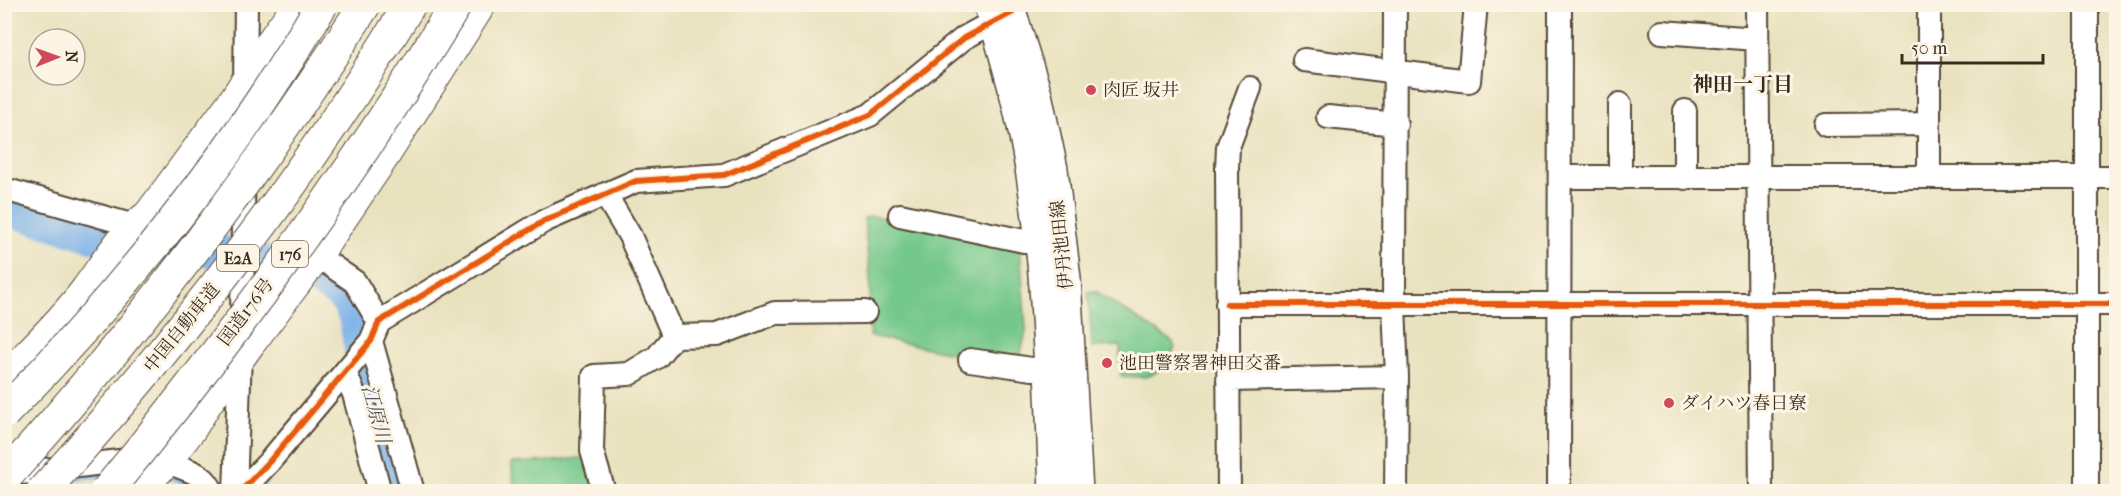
<svg xmlns="http://www.w3.org/2000/svg" width="2121" height="496" font-family="'IM FELL French Canon','Noto Serif JP',serif">
<rect width="100%" height="100%" fill="#fcf5e5"/>
<filter id="ink" filterUnits="userSpaceOnUse"><feTurbulence type="fractalNoise" baseFrequency=".0167" numOctaves="2"/><feDisplacementMap in="SourceGraphic" scale="12" xChannelSelector="R" yChannelSelector="G"/><feConvolveMatrix kernelMatrix="1 2 1 2 8 2 1 2 1" color-interpolation-filters="sRGB"/></filter>
<filter id="wash" filterUnits="userSpaceOnUse"><feTurbulence type="fractalNoise" baseFrequency=".008" numOctaves="4" result="noise"/><feDisplacementMap in="SourceGraphic" scale="24" xChannelSelector="R" yChannelSelector="G"/><feGaussianBlur stdDeviation="1.35" result="paint"/><feColorMatrix in="noise" values="0 0 0 0 0 0 0 0 0 0 0 0 0 0 0 0 0 1.4 0 .05"/><feComposite in="paint" operator="in"/></filter>
<g filter="url(#wash)">
<rect width="100%" height="100%" fill="#e9e2bf"/>
<path fill="#74c88b" stroke="#587954" stroke-width="1.5" d="M873 216 1020 247 1026 331 1020 358 968 349 966 356 870 336V278L864 218Z
M1095 291 1173 342 1175 348C1154 377 1157 379 1121 376L1120 346 1092 347 1088 292Z
M586 457 595 491H515L511 463 554 461Z"/>
<g fill="none" stroke-linecap="round" stroke-linejoin="round">
<path stroke="#79b0e8" stroke-width="6" d="M356 380 366 377
M69 478 107 474
M174 478 190 484 199 492
M257 492 266 480"/>
<path stroke="#79b0e8" stroke-width="34" d="M4 208 105 239
M134 241C188 246 240 253 291 271
M319 279 340 293 348 302 355 316 366 377 397 492"/>
</g>
</g>
<g filter="url(#ink)">
<g fill="none" stroke-linecap="round" stroke-linejoin="round">
<g stroke="#554636" stroke-width="26">
<path id="minor" d="M1395 4 1394 305 1397 377 1396 492
M1757 4 1761 492
M2087 4V492
M1662 32 1757 39
M1304 60 1469 81 1476 4
M245 84 246 4
M1620 104V178
M1328 117 1396 124
M1826 125 1929 124
M1560 177H2116
M1929 177V4
M1685 178V111
M4 189 135 226
M605 194 630 236 674 336 717 335 775 313 865 312
M900 215 1024 241H1039
M316 255 355 282 379 322
M1227 304H2116
M242 321 244 123
M371 341 413 492
M970 360 1032 369 1047 368
M345 372 354 394 380 492
M1228 380 1397 377
M180 467C194 472 207 477 212 492
M4 475 119 461
M235 492 240 354
M240 492 269 462 371 341 379 322 544 221 636 181 724 175 870 115 964 38 1006 15
M604 492 592 451 594 376 629 374 657 357 674 336
M1229 492 1227 168 1228 147 1250 88
M1559 492 1560 4"/>
</g>
<g stroke="#554636" stroke-width="30">
<path id="major" d="M987 4C995 26 1001 48 1007 70 1046 206 1047 350 1053 492
M1010 4 1038 94 1054 169 1067 278 1079 492"/>
</g>
<g stroke="#554636" stroke-width="34">
<path id="highway" d="M4 380C32 351 63 322 86 291 106 264 122 235 149 216L235 100 277 35 299 4
M136 492 164 463 190 429 206 403 250 342 316 255 386 152 480 4"/>
</g>
<use href="#minor" stroke="#fff" stroke-width="22"/>
<use href="#major" stroke="#fff" stroke-width="27"/>
<use href="#highway" stroke="#fff" stroke-width="32"/>
<g stroke="#554636" stroke-width="34" stroke-linecap="butt">
<path id="highway-bridge" d="M4 413C125 290 235 153 322 4
M4 479C137 331 258 173 365 4
M42 492C180 339 303 181 410 4
M106 492C233 337 353 176 456 4"/>
</g>
<use href="#highway-bridge" stroke="#fff" stroke-width="32"/>
<g stroke="#fcf5e5" stroke-width="10">
<path id="cycleway" d="M1227 304H2116
M240 492 269 462 371 341 379 322 544 221 636 181 724 175 870 115 964 38 1013 12"/>
</g>
<use href="#cycleway" stroke="#e8590c" stroke-width="6"/>
</g>
</g>
<g fill="#d1495b" stroke="#fcf5e5" stroke-width="2">
<circle cx="1091" cy="90" r="6"/>
<circle cx="1107" cy="363" r="6"/>
<circle cx="1669" cy="403" r="6"/>
</g>
<g text-anchor="middle" dominant-baseline="central" stroke-width="6" stroke-linejoin="round" paint-order="stroke">
<g fill="#fcf5e5" stroke="#75675a" stroke-width="1.5">
<rect x="272" y="241" width="36" height="26" rx="4.5"/>
<rect x="217" y="245" width="42" height="26" rx="4.5"/>
</g>
<g font-size="16" font-weight="bold" fill="#3b2a1e">
<text x="290" y="254">176</text>
<text x="238" y="258">E2A</text>
</g>
<g font-size="18" fill="#3b2a1e" stroke="#fcf5e5" text-anchor="start">
<text x="1103" y="90">肉匠 坂井</text>
<text x="1119" y="363">池田警察署神田交番</text>
<text x="1681" y="403">ダイハツ春日寮</text>
</g>
<g font-size="18" fill="#3b2a1e" stroke="#fcf5e5">
<text transform="translate(1062 245) rotate(-96)">伊丹池田線</text>
<text transform="translate(246 312) rotate(-53)">国道176号</text>
<text transform="translate(182 328) rotate(-51)">中国自動車道</text>
</g>
<g font-size="20" font-weight="bold" fill="#3b2a1e" stroke="#fcf5e5">
<text x="1743" y="84">神田一丁目</text>
</g>
<g font-size="20" font-style="italic" fill="#515965" stroke="#fcf5e5">
<text transform="translate(376 414) rotate(75)">江原川</text>
</g>
</g>
<rect width="2121" height="496" fill="none" stroke="#fcf5e5" stroke-width="24"/>
<g transform="translate(57 57) rotate(89)"><circle r="28" fill="#fcf5e5" stroke="#afa495" stroke-width="1.5"/>
<path d="M0-4.5L10 22L0 15L-10 22Z" fill="#d1495b"/>
<text y="-9" font-size="16" font-weight="bold" text-anchor="middle" fill="#3b2a1e">N</text>
</g>
<path d="M1902 54v9h141v-9" fill="none" stroke="#3b2a1e" stroke-width="3"/>
<text x="1911" y="54" font-size="18" fill="#3b2a1e" stroke="#fcf5e5" stroke-width="4.5" paint-order="stroke">50 m</text>
</svg>
